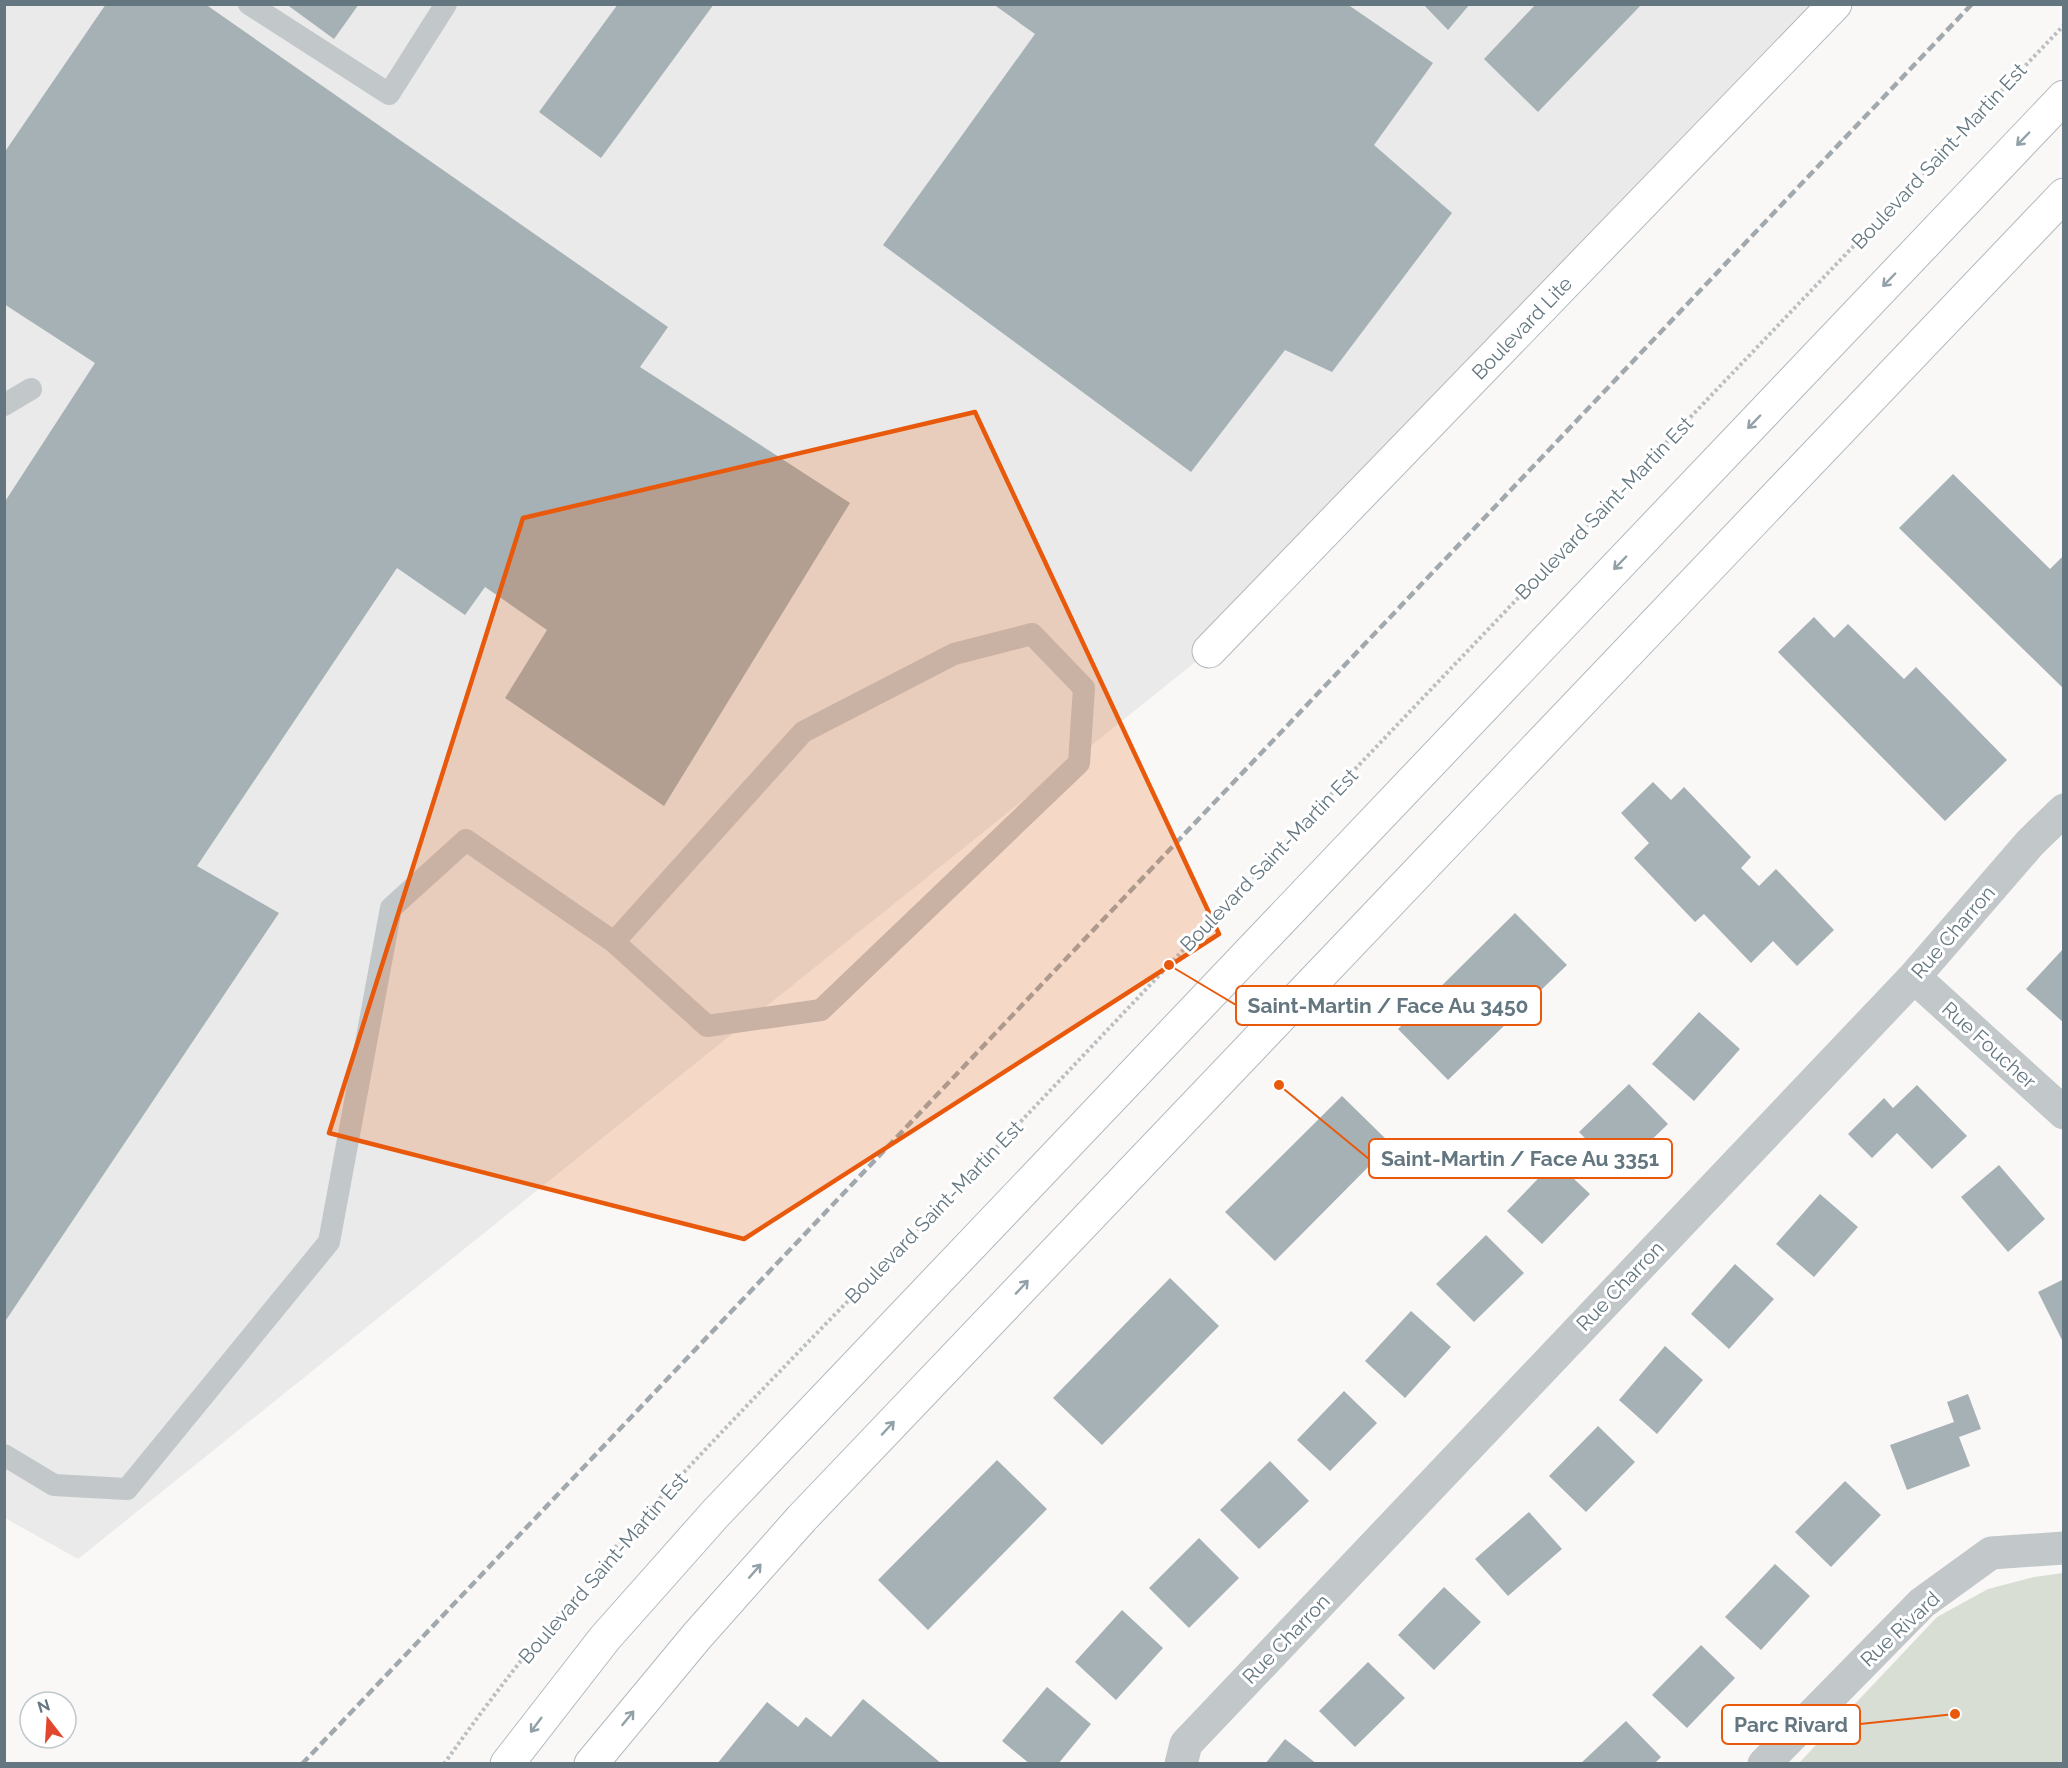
<svg xmlns="http://www.w3.org/2000/svg" width="2068" height="1768" font-family="Raleway,sans-serif">
<rect width="100%" height="100%" fill="#f9f8f6"/>
<path fill="#e9eae9" d="M5 5H1835L1209 651 78 1559 5 1518Z"/>
<path fill="#d9ded5" d="M2063 1573V1763H1799L1937 1617 1988 1589 2034 1577Z"/>
<path fill="#a6b1b5" d="M106 4H205L668 327 640 367 850 503 664 806 505 698 547 630 485 587 465 615 397 568 197 866 279 913 4 1323V503L95 363 4 304V153Z
M286 4H359L334 39Z
M618 4H714L601 158 539 112Z
M993 4H1347L1433 63 1374 145 1452 213 1332 372 1285 350 1191 472 883 245 1035 34Z
M1423 4H1470L1448 30Z
M1536 4H1642L1538 112 1484 59Z
M1953 474 2050 569 2064 555V689L1899 528Z
M1814 617 1834 638 1848 624 1904 679 1916 667 2007 760 1945 821 1778 652Z
M1653 782 1671 800 1684 787 1751 857 1741 868 1759 886 1776 869 1834 930 1797 966 1773 941 1751 963 1704 914 1695 922 1634 858 1649 843 1621 813Z
M1515 913 1567 965 1448 1080 1398 1029Z
M2064 948V1023L2026 989Z
M1699 1012 1740 1049 1694 1101 1652 1064Z
M1629 1084 1668 1124 1618 1172 1579 1132Z
M1917 1085 1967 1136 1932 1169 1897 1133 1872 1158 1848 1134 1884 1098 1893 1108Z
M1342 1096 1391 1144 1275 1261 1225 1212Z
M1555 1161 1590 1194 1542 1244 1507 1211Z
M1999 1165 2045 1219 2008 1252 1961 1197Z
M1820 1194 1858 1227 1814 1277 1776 1244Z
M1486 1235 1524 1273 1474 1322 1436 1284Z
M1735 1264 1774 1299 1729 1349 1691 1314Z
M1170 1278 1219 1326 1102 1445 1053 1398Z
M2064 1279V1344L2038 1292Z
M1411 1311 1451 1347 1405 1398 1365 1361Z
M1665 1346 1703 1380 1657 1434 1619 1400Z
M1344 1391 1377 1423 1330 1471 1297 1440Z
M1968 1394 1981 1429 1959 1437 1970 1466 1907 1490 1890 1445 1954 1422 1947 1402Z
M1598 1426 1635 1462 1586 1512 1549 1476Z
M997 1460 1047 1509 928 1630 878 1580Z
M1270 1461 1309 1501 1259 1549 1220 1510Z
M1845 1481 1881 1515 1831 1567 1795 1532Z
M1529 1512 1562 1549 1508 1596 1475 1559Z
M1199 1538 1239 1578 1189 1628 1149 1588Z
M1775 1564 1810 1596 1761 1650 1725 1617Z
M1444 1587 1481 1622 1434 1670 1398 1635Z
M1122 1610 1163 1648 1116 1700 1075 1662Z
M1701 1645 1735 1678 1687 1728 1652 1695Z
M1368 1662 1405 1698 1355 1747 1319 1711Z
M1047 1687 1091 1724 1058 1764H1030L1002 1741Z
M863 1699 942 1764H717L767 1702 798 1727 806 1717 831 1737Z
M1626 1721 1661 1757 1654 1764H1580Z
M1285 1739 1317 1764H1265Z"/>
<g fill="none" stroke-linecap="round" stroke-linejoin="round">
<g stroke="#b2b9bd" stroke-width="35">
<path id="secondary" d="M1209 651 1835 4
M507 1764 605 1638 716 1513 2064 97
M591 1764 697 1636 802 1518 2064 195"/>
</g>
<path stroke="#bcbfc1" stroke-width="4" stroke-dasharray="3 3" stroke-linecap="butt" d="M444 1764C497 1689 554 1617 614 1549 747 1400 890 1261 1026 1116 1371 751 1718 389 2064 25"/>
<path stroke="#c2c7ca" stroke-width="22" d="M249 4 389 94 446 4
M4 405 31 389
M4 1455 54 1485 127 1489 329 1242 391 908 466 840 614 942 707 1026 821 1010 1079 763 1084 688 1032 634 954 654 803 732 614 942"/>
<path stroke="#c2c7ca" stroke-width="33" d="M1914 977 2064 1113
M1181 1764 1186 1744 1914 977 2030 843 2064 810
M1764 1764 1922 1603 1991 1553 2064 1548"/>
<use href="#secondary" stroke="#fff" stroke-width="33"/>
<path stroke="#a1a9ae" stroke-width="4.5" stroke-dasharray="9 4.5" stroke-linecap="butt" d="M302 1764 1972 4"/>
</g>
<defs><path id="oneway-shaft" d="M-6 0H5M1.5-3L5.5 0L1.5 3" fill="none" stroke-width="1.6" stroke-linecap="round" stroke-linejoin="round" transform="scale(1.5)"/></defs>
<g stroke="#92a0a7">
<use href="#oneway-shaft" transform="translate(2023 139) rotate(134)"/>
<use href="#oneway-shaft" transform="translate(1889 280) rotate(134)"/>
<use href="#oneway-shaft" transform="translate(1754 422) rotate(134)"/>
<use href="#oneway-shaft" transform="translate(1620 563) rotate(134)"/>
<use href="#oneway-shaft" transform="translate(1022 1287) rotate(-47)"/>
<use href="#oneway-shaft" transform="translate(888 1428) rotate(-47)"/>
<use href="#oneway-shaft" transform="translate(755 1571) rotate(-49)"/>
<use href="#oneway-shaft" transform="translate(628 1718) rotate(-51)"/>
<use href="#oneway-shaft" transform="translate(536 1725) rotate(127)"/>
</g>
<path fill="#e8590c" fill-opacity="0.2" stroke="#e8590c" stroke-width="4.5" stroke-linejoin="round" d="M975 412 1219 934 744 1239 329 1133 523 518Z"/>
<g text-anchor="middle" dominant-baseline="central" stroke-width="6" stroke-linejoin="round" paint-order="stroke">
<g font-size="20" fill="#647781" stroke="#fff">
<text transform="translate(1939 156) rotate(-47)">Boulevard Saint-Martin Est</text>
<text transform="translate(1522 328) rotate(-46)">Boulevard Lite</text>
<text transform="translate(1604 508) rotate(-46)">Boulevard Saint-Martin Est</text>
<text transform="translate(1269 860) rotate(-46)">Boulevard Saint-Martin Est</text>
<text transform="translate(1953 932) rotate(-49)">Rue Charron</text>
<text transform="translate(1989 1045) rotate(42)">Rue Foucher</text>
<text transform="translate(934 1212) rotate(-46)">Boulevard Saint-Martin Est</text>
<text transform="translate(1620 1286) rotate(-46)">Rue Charron</text>
<text transform="translate(603 1568) rotate(-49)">Boulevard Saint-Martin Est</text>
<text transform="translate(1900 1629) rotate(-43)">Rue Rivard</text>
<text transform="translate(1286 1639) rotate(-46)">Rue Charron</text>
</g>
</g>
<path fill="none" stroke="#e8590c" stroke-width="2" d="M1169 965L1236 1005M1279 1085L1369 1159M1955 1714L1860 1724"/>
<g fill="#e8590c" stroke="#fff" stroke-width="2">
<circle cx="1169" cy="965" r="6"/>
<circle cx="1279" cy="1085" r="6"/>
<circle cx="1955" cy="1714" r="6"/>
</g>
<g fill="#fff" stroke="#e8590c" stroke-width="2">
<rect x="1236" y="986" width="305" height="39" rx="6"/>
<rect x="1369" y="1139" width="303" height="39" rx="6"/>
<rect x="1722" y="1705" width="138" height="39" rx="6"/>
</g>
<g font-size="21" text-anchor="middle" font-weight="bold" fill="#647781">
<text x="1388" y="1013">Saint-Martin / Face Au 3450</text>
<text x="1520" y="1166">Saint-Martin / Face Au 3351</text>
<text x="1791" y="1732">Parc Rivard</text>
</g>
<rect width="2068" height="1768" fill="none" stroke="#647781" stroke-width="12"/>
<g transform="translate(48 1720) rotate(343)"><circle r="28" fill="#ffffff" stroke="#c1c9cd" stroke-width="1.5"/>
<path d="M0-4.5L10 22L0 15L-10 22Z" fill="#e2462d"/>
<text y="-9" font-size="16" font-weight="bold" text-anchor="middle" fill="#647781">N</text>
</g>
</svg>
